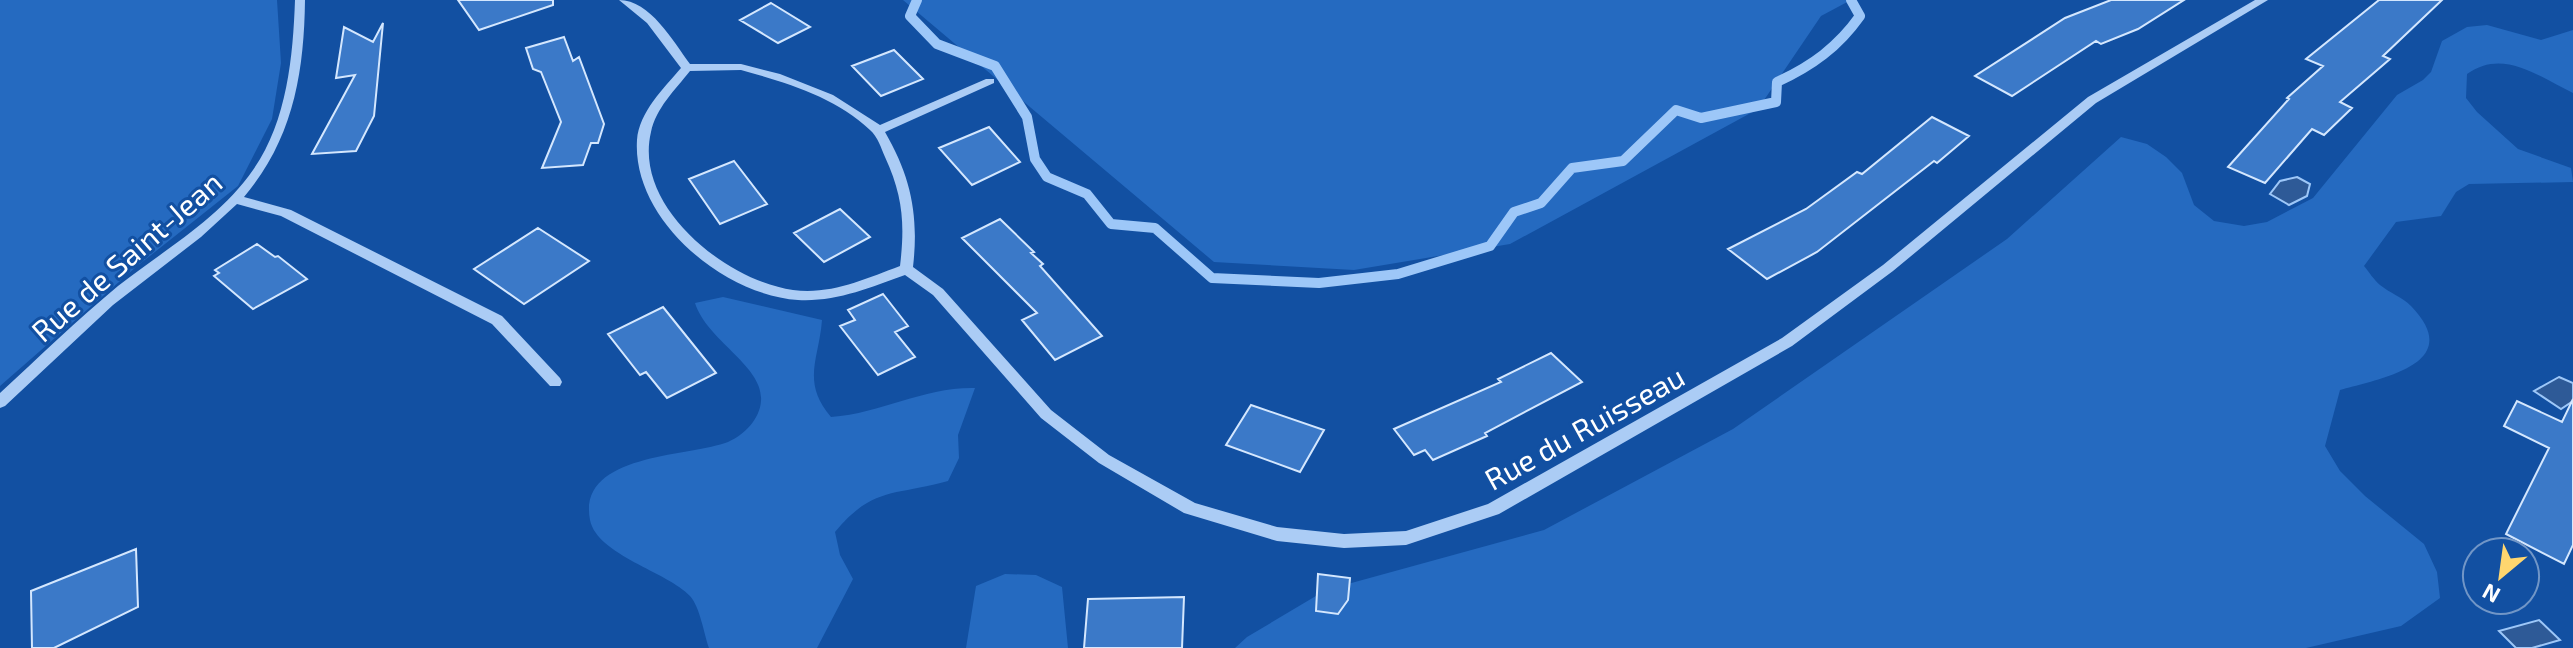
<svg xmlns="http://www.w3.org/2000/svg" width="2573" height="648" font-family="'Exo 2',sans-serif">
<rect width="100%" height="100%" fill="#1250a2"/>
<path fill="#256ac0" d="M0 0H277L281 63 272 119 238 186 136 267 0 386Z
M903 0H1851L1821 16 1758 109 1510 244 1354 270 1214 262Z
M2487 25 2541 40 2573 30V93C2538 76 2503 48 2467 74L2466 98 2477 112 2518 149 2571 168 2573 182 2469 184 2456 192 2441 216 2396 222 2364 266C2369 272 2374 280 2380 285 2390 293 2402 297 2411 306 2467 364 2381 378 2340 390L2325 446 2340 471 2365 496 2424 544 2437 572 2440 598 2401 626 2306 648H1235L1247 637 1326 590 1544 530 1733 429 2007 239 2121 137 2147 144 2166 157 2182 173 2194 205 2214 221 2244 226 2267 222 2313 198 2397 95 2423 80 2431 72 2442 41 2467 27Z
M723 297 822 320C819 360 801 381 831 417 883 413 923 387 975 388L958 435 959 458 948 481C895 496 873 486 835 532L840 555 853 579 817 648H709C704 634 700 607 690 596 668 572 597 555 590 520 577 453 689 457 728 442 744 435 760 419 761 401 764 366 707 341 695 303Z
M1005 574 1036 575 1062 587 1068 648H966L976 586Z"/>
<path fill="#2e5a97" stroke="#9dc7f8" stroke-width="2" d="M2297 177 2310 184 2307 196 2289 205 2270 194 2280 181Z
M2559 377 2573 383V401L2561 409 2534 391Z
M2539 620 2560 640 2532 648H2516L2499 631Z"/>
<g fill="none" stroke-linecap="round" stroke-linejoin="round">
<path stroke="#9dc7f8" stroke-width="10" d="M917 0 910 16 937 44 995 66 1027 117 1035 159 1047 177 1087 194 1111 224 1155 228 1212 278 1319 283 1398 274 1490 246 1514 212 1541 203 1572 168 1623 161 1676 110 1701 118 1776 102 1777 82C1812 66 1838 47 1860 16L1851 0"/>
</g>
<path fill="#3b79c8" stroke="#d4e7fe" stroke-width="2" d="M458 0H553V5L479 30Z
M2111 0H2184L2138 29 2101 44 2096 41 2012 96 1975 76 2065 18Z
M2379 0H2442L2383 56 2390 59 2340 102 2352 108 2324 135 2312 129 2265 183 2228 167 2289 99 2287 98 2323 66 2306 59Z
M771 3 810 27 778 43 740 20Z
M383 23 374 116 356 151 312 154 355 75 336 78 344 27 373 42Z
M564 37 573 61 579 57 604 124 598 143H591L583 165 542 168 561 122 541 72 533 69 526 48Z
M894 50 923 79 881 96 852 66Z
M1932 117 1969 136 1937 163 1934 161 1817 252 1767 279 1728 249 1806 209 1857 172 1862 174Z
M989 127 1020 162 972 185 939 148Z
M734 161 767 204 720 224 689 179Z
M840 209 870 237 824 262 794 233Z
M1000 219 1034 252 1031 253 1043 264 1040 266 1102 336 1055 360 1022 320 1037 313 962 238Z
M538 228 589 261 524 304 474 269Z
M257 244 275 257 278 256 307 279 253 309 214 276 219 273 215 270Z
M883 294 908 326 895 332 915 357 878 375 840 326 855 320 848 310Z
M663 307 716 373 667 398 646 372 640 375 608 334Z
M1551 353 1582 382 1485 433 1487 436 1433 460 1425 450 1414 455 1394 429 1501 382 1498 379Z
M2573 399V545L2564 564 2506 534 2549 448 2504 426 2517 401 2562 422Z
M1251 405 1324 430 1300 472 1226 445Z
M136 549 138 607 54 648H32L31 591Z
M1318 574 1350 578 1348 600 1338 614 1316 611Z
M1184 597 1182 648H1084L1088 599Z"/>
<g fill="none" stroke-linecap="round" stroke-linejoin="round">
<path fill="#abccf5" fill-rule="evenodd" d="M295 0H305C304 74 293 139 244 197L291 210 502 316 560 378 562 382 560 386H550L492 324 281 216 237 204 201 237 113 305 5 406 0 408V393C39 357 77 320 118 286 164 250 219 219 253 170 287 122 293 57 295 0Z
M619 0C650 0 673 41 690 64H741L780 74 833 95 880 125 986 79H994V83L885 132C911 177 919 215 913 267L943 289 1051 410 1109 455 1195 503 1277 527 1344 534 1406 531 1488 504 1782 338 1883 265 2088 97 2255 0H2268L2096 103 1893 271 1792 346 1499 514 1406 545 1344 548 1277 541 1184 513 1099 463 1041 418 933 295 905 275C869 288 836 302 798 300 723 295 632 219 637 140 639 112 664 88 681 68L647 23ZM741 70C785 82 836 97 870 130 878 137 881 148 885 157 903 196 905 224 900 266 865 279 831 295 793 290 727 281 633 207 651 132 656 108 675 90 690 71Z"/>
</g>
<g text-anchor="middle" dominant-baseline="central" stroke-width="6" stroke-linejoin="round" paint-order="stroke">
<g font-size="30" fill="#fff" stroke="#1250a2">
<text transform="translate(126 256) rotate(-41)">Rue de Saint-Jean</text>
<text transform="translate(1584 427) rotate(-29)">Rue du Ruisseau</text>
</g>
</g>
<g transform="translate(2501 576) rotate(209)"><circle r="38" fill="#1250a2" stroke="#7196c7" stroke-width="2"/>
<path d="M0-6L14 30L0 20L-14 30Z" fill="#ffd66f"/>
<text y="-12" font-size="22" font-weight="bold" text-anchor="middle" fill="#ffffff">N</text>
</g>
</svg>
